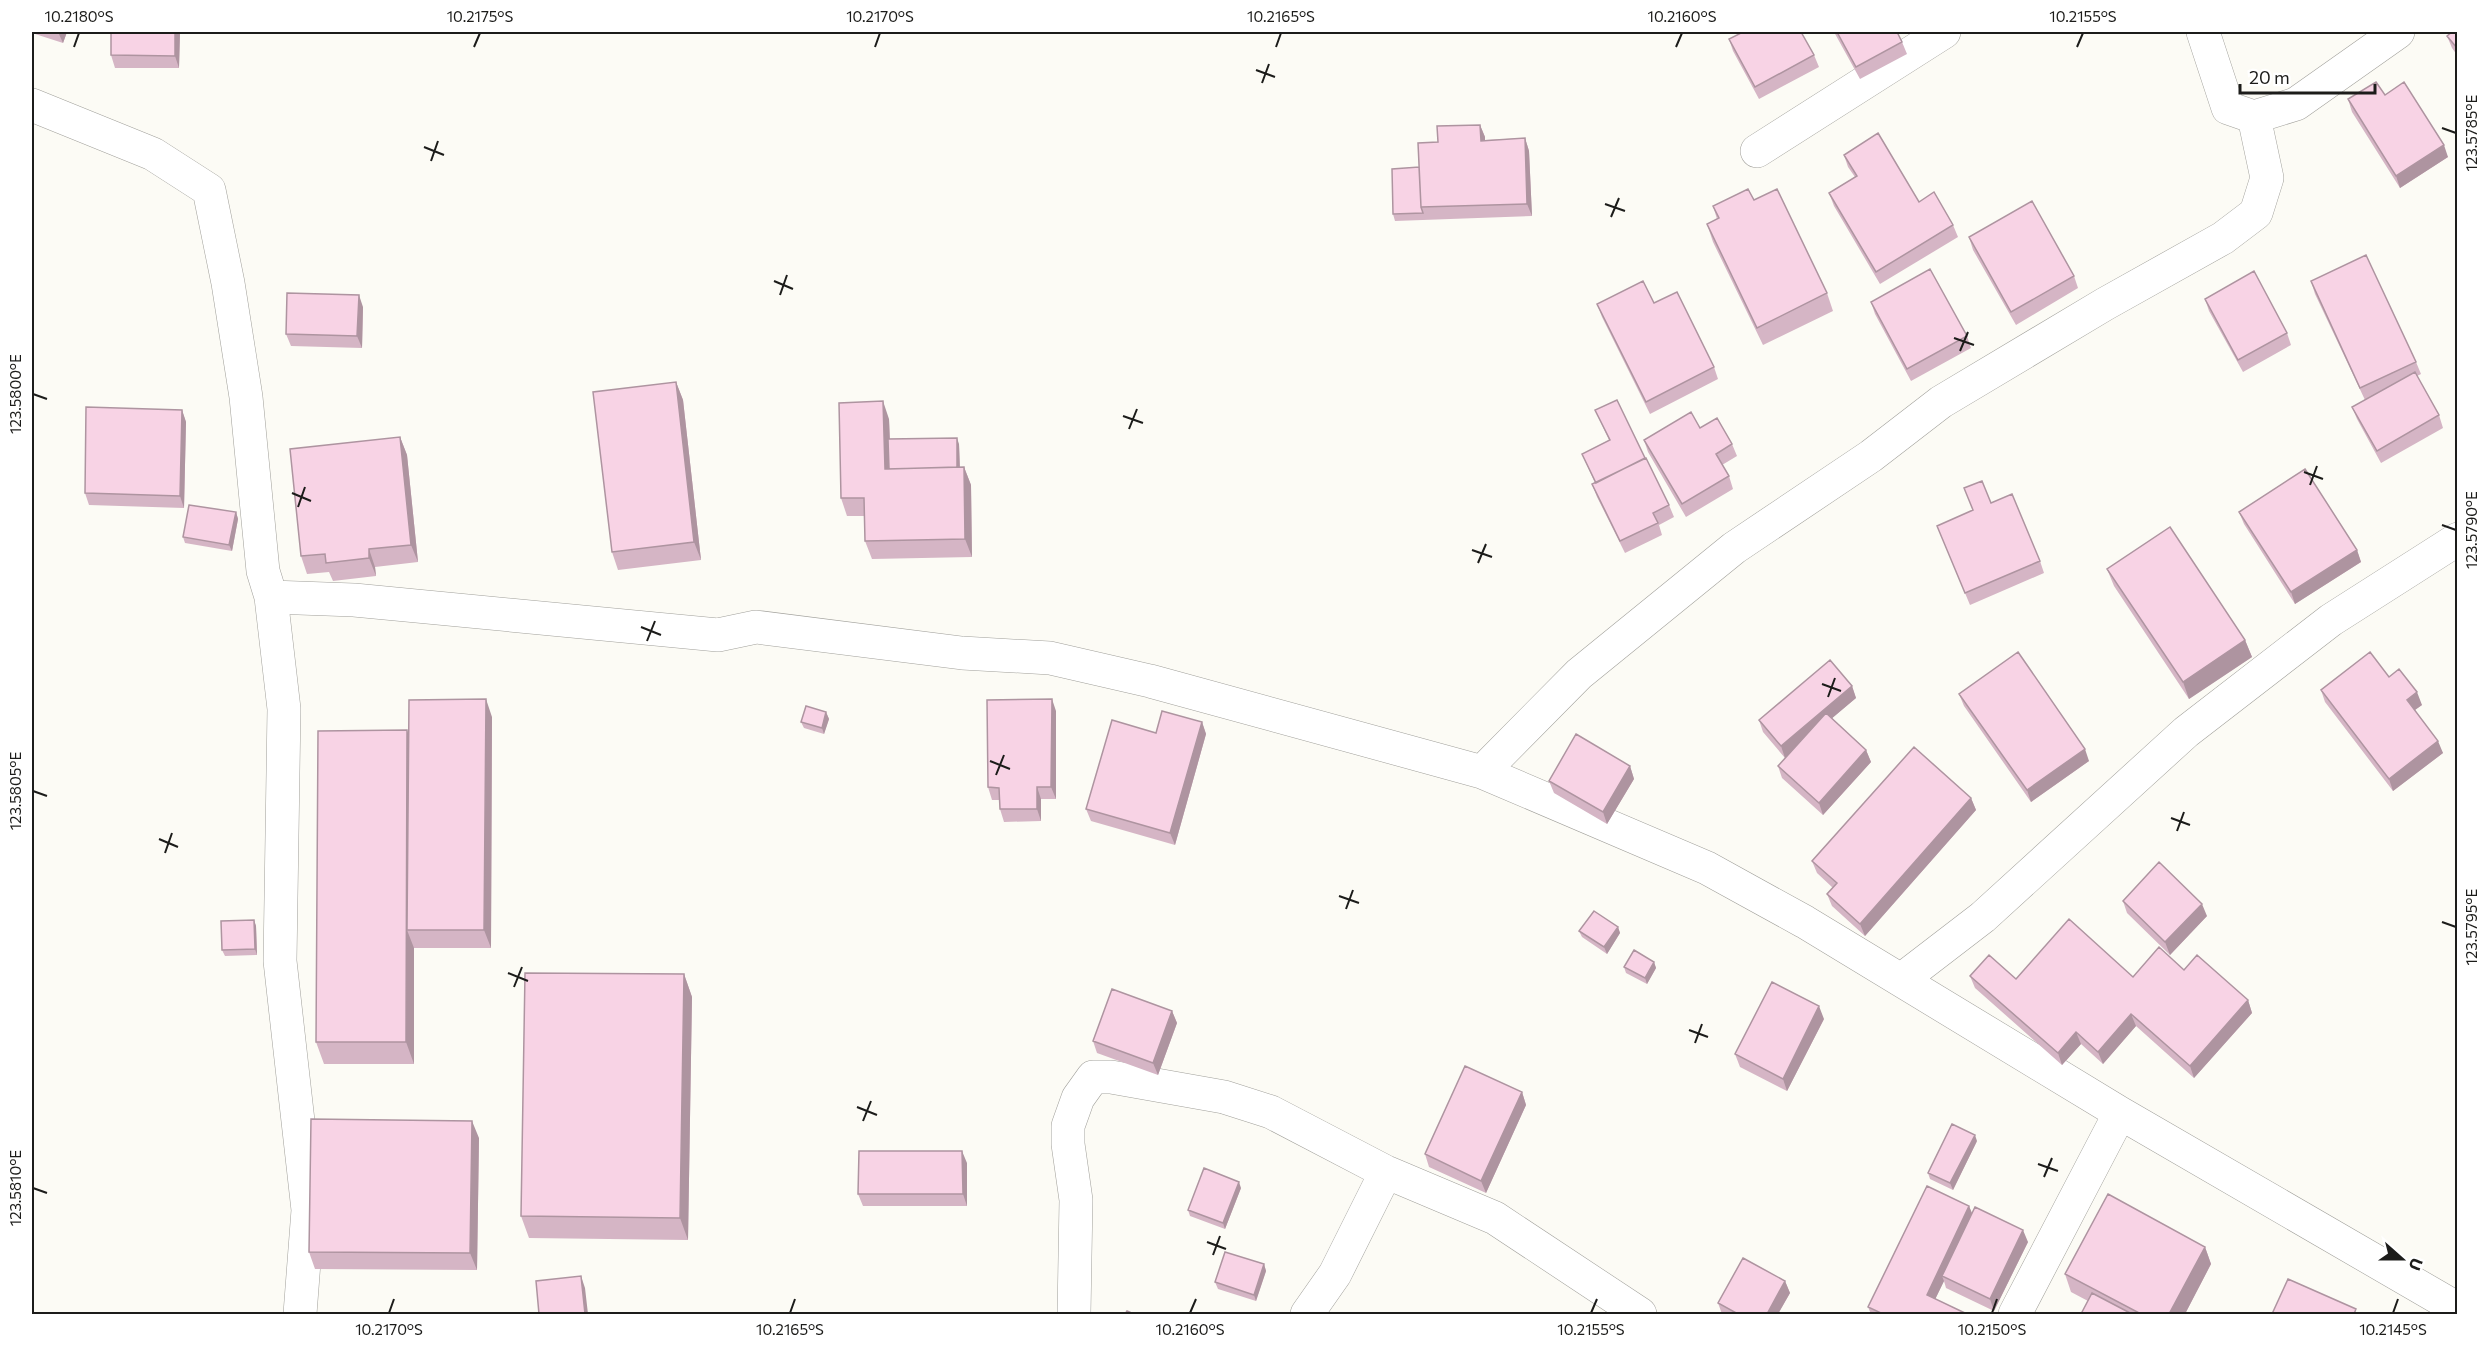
<svg xmlns="http://www.w3.org/2000/svg" width="2489" height="1346" font-family="Commissioner,sans-serif">
<rect width="100%" height="100%" fill="#fcfbf5"/>
<g fill="none" stroke-linecap="round" stroke-linejoin="round">
<g stroke="#a1a09b" stroke-width="34">
<path id="minor" d="M2203 32 2228 108 2254 117 2296 104 2398 32
M32 105 153 154 209 190 228 283 246 397 263 571 271 597 284 709 280 961 308 1210 300 1314
M1757 151 1944 32
M271 597 354 600 718 635 756 627 962 653 1050 658 1150 681 1482 772 1707 868 1805 922 2120 1113 2458 1309
M1482 772 1579 674 1734 548 1871 456 1941 402 2105 304 2223 238 2256 213 2267 178 2254 117
M1901 980 1983 917 2186 732 2331 620 2458 539
M1074 1314 1076 1200 1068 1144V1126L1078 1098 1093 1077H1111L1224 1097 1271 1112 1386 1172 1495 1218 1640 1314
M1307 1314 1335 1274 1386 1172
M2015 1314 2120 1113"/>
</g>
<use href="#minor" stroke="#fff" stroke-width="33"/>
</g>
<path fill="#d5b5c5" d="M32 32H67L63 43 32 33Z
M111 32H180L179 68H115L111 55Z
M1834 32H1897L1902 42 1907 54 1860 79Z
M2457 32V55L2452 48 2447 36Z
M1729 39 1814 55 1819 67 1759 99 1733 51Z
M2385 95 2448 157 2400 188 2352 112 2348 99Z
M1480 125 1485 137V140L1525 138 1529 151 1532 216 1395 221 1393 214 1419 167 1438 142Z
M1844 155 1919 202 1953 225 1958 237 1880 284 1834 206 1829 193 1855 177 1848 167Z
M1754 200 1827 293 1833 311 1763 345 1713 242 1707 224 1717 219 1713 206Z
M1969 237 2074 276 2078 288 2016 325 1973 250Z
M2311 281 2416 362 2421 374 2417 376 2439 415 2443 428 2381 463 2357 419 2352 407 2365 400 2315 294Z
M2205 299 2287 333 2291 345 2243 372 2209 311Z
M1871 302 1967 336 1971 348 1911 381 1875 314Z
M1654 303 1714 367 1718 379 1650 414 1602 317 1597 304Z
M363 307 362 348 291 346 286 334Z
M676 382 683 400 701 560 618 570 612 552Z
M182 410 186 422 184 508 89 505 85 493Z
M1595 410 1645 458 1669 505 1674 517 1659 525 1662 535 1625 553 1597 497 1592 484 1595 483 1582 454 1609 440Z
M889 419 890 439 959 444 960 467H964L971 485 972 557 872 559 865 541V516H847L841 498Z
M1700 428 1732 444 1737 456 1722 465 1729 476 1733 489 1686 517 1648 452 1644 440Z
M400 437 407 455 418 562 375 567 376 576 333 581 329 572 307 574 301 556Z
M1991 503 2040 561 2044 573 1970 605 1937 526Z
M236 512 238 519 232 551 185 543 183 537Z
M2239 512 2357 550 2361 562 2295 604 2244 524Z
M2107 569 2245 640 2252 657 2189 699 2114 586Z
M2389 677 2422 705 2415 710 2443 753 2393 791 2325 702 2321 690Z
M1852 686 1856 698 1832 718 1866 750 1871 762 1823 815 1782 778 1778 766 1785 758 1763 732 1759 720Z
M1959 694 2089 761 2031 802 1964 706Z
M1056 711V799H1041V821L1004 822 1000 809 999 800H992L988 787Z
M826 712 829 719 824 734 804 728 801 722Z
M492 717 491 948H414V1064H324L316 1042 409 736Z
M1202 722 1206 734 1175 845 1091 821 1086 809 1156 733Z
M1630 766 1634 779 1607 824 1554 793 1549 781Z
M1971 798 1976 810 1865 936 1832 906 1827 894 1833 888 1817 873 1812 861Z
M2123 901 2207 916 2170 955 2127 913Z
M254 920 256 926 257 955 225 956 222 950Z
M1618 927 1620 933 1607 954 1582 937 1579 931Z
M1654 962 1656 968 1647 984 1626 973 1624 967Z
M2184 970 2248 1000 2252 1013 2194 1078 2136 1026 2103 1064 2081 1044 2062 1065 1975 988 1970 976 2016 979 2133 977Z
M684 974 692 997 688 1240 529 1238 521 1216Z
M1172 1011 1177 1023 1158 1075 1097 1053 1093 1041Z
M1824 1019 1787 1091 1740 1067 1735 1054Z
M1522 1092 1526 1105 1486 1193 1429 1167 1425 1154Z
M479 1138 477 1270 315 1269 309 1252Z
M1977 1141 1953 1190 1930 1179 1928 1173Z
M967 1163V1206H863L858 1194Z
M1241 1188 1225 1229 1190 1216 1188 1210Z
M1969 1206 1972 1214 2028 1242 1994 1311 1946 1288 1944 1281 1935 1299 1967 1314H1871L1868 1307Z
M2205 1247 2211 1264 2185 1314H2081L2088 1301 2071 1292 2065 1274Z
M1264 1264 1266 1271 1256 1301 1218 1289 1215 1282Z
M1785 1281 1790 1293 1778 1314H1722L1718 1303Z"/>
<path fill="#ae94a0" d="M58 32H67L63 43Z
M175 32H180L179 68 175 56Z
M1480 125 1485 137V153L1481 141Z
M1525 138 1529 151 1532 216 1527 204Z
M2444 145 2448 157 2400 188 2396 176Z
M359 295 363 307 362 348 357 336Z
M676 382 683 400 701 560 694 542Z
M883 401 889 419 891 475 885 469Z
M182 410 186 422 184 508 180 496Z
M400 437 407 455 418 562 411 545Z
M957 438 959 444 960 474 957 467Z
M964 467 971 485 972 557 965 539Z
M236 512 238 519 232 551 229 545Z
M369 549 375 567 376 576 369 558Z
M2357 550 2361 562 2295 604 2291 592Z
M2245 640 2252 657 2189 699 2183 682Z
M1852 686 1856 698 1785 758 1781 746Z
M2417 692 2422 705 2412 712 2407 700Z
M486 699 492 717 491 948 484 930Z
M1052 699 1056 711V799L1051 787Z
M826 712 829 719 824 734 822 728Z
M1202 722 1206 734 1175 845 1170 833Z
M407 730 415 753 407 930 414 948V1064L406 1042Z
M2438 741 2443 753 2393 791 2389 779Z
M2085 749 2089 761 2031 802 2027 790Z
M1866 750 1871 762 1823 815 1819 803Z
M1630 766 1634 779 1607 824 1603 812Z
M1037 787 1041 799V821L1037 809Z
M1971 798 1976 810 1865 936 1860 924Z
M2202 904 2207 916 2170 955 2165 942Z
M254 920 256 926 257 955 255 949Z
M1618 927 1620 933 1607 954 1604 947Z
M1654 962 1656 968 1647 984 1645 978Z
M684 974 692 997 688 1240 680 1218Z
M2248 1000 2252 1013 2194 1078 2190 1066Z
M1819 1006 1824 1019 1787 1091 1783 1079Z
M1172 1011 1177 1023 1158 1075 1153 1063Z
M2131 1014 2136 1026 2103 1064 2098 1052Z
M2076 1032 2081 1044 2062 1065 2058 1053Z
M1522 1092 1526 1105 1486 1193 1481 1181Z
M472 1121 479 1138 477 1270 470 1253Z
M1975 1135 1977 1141 1953 1190 1950 1183Z
M962 1151 967 1163V1206L963 1194Z
M1239 1182 1241 1188 1225 1229 1223 1223Z
M1969 1206 1974 1218 1942 1276 1944 1281 1931 1308 1927 1295Z
M2023 1230 2028 1242 1994 1311 1990 1299Z
M2205 1247 2211 1264 2185 1314H2169Z
M1264 1264 1266 1271 1256 1301 1254 1295Z
M581 1276 585 1288 588 1314H585Z
M1785 1281 1790 1293 1778 1314H1767Z"/>
<path fill="#f8d3e5" stroke="#ae94a0" stroke-width="1.5" d="M111 32H175V56L111 55Z
M1743 32H1801L1814 55 1755 87 1729 39Z
M1837 32H1897L1902 42 1856 67Z
M2452 32H2457V48L2447 36Z
M2376 82 2385 95 2404 82 2444 145 2396 176 2348 99Z
M1480 125 1481 141 1525 138 1527 204 1421 207 1418 143 1438 142 1437 126Z
M1878 133 1919 202 1934 192 1953 225 1876 272 1829 193 1857 176 1844 155Z
M1419 167 1421 207 1423 213 1393 214 1392 169Z
M1748 189 1754 200 1777 189 1827 293 1757 328 1707 224 1719 218 1713 206Z
M2032 201 2074 276 2011 312 1969 237Z
M2366 255 2416 362 2360 388 2311 281Z
M1930 269 1967 336 1907 369 1871 302Z
M2254 271 2287 333 2238 360 2205 299Z
M1643 281 1654 303 1677 292 1714 367 1646 402 1597 304Z
M287 293 359 295 357 336 286 334Z
M2415 372 2439 415 2377 451 2352 407Z
M676 382 694 542 612 552 593 392Z
M1617 400 1645 458 1596 483 1582 454 1610 440 1595 410Z
M883 401 885 469 964 467 965 539 865 541 864 498H841L839 403Z
M86 407 182 410 180 496 85 493Z
M1691 412 1700 428 1717 418 1732 444 1716 454 1729 476 1682 504 1644 440Z
M400 437 411 545 369 549V558L326 563 325 554 301 556 290 449Z
M957 438V467L889 469 888 439Z
M1646 458 1669 505 1653 513 1658 523 1620 541 1592 484Z
M2305 469 2357 550 2291 592 2239 512Z
M1982 481 1991 503 2012 494 2040 561 1965 593 1937 526 1973 510 1964 488Z
M189 505 236 512 229 545 183 537Z
M2170 527 2245 640 2183 682 2107 569Z
M2018 652 2085 749 2027 790 1959 694Z
M2370 652 2389 677 2399 669 2417 692 2407 700 2438 741 2389 779 2321 690Z
M1830 660 1852 686 1781 746 1759 720Z
M486 699 484 930H407L409 700Z
M1052 699 1051 787H1037V809H1000L999 788 988 787 987 700Z
M806 706 826 712 822 728 801 722Z
M1162 711 1202 722 1170 833 1086 809 1112 720 1156 733Z
M1826 713 1866 750 1819 803 1778 766Z
M407 730 406 1042H316L318 731Z
M1576 734 1630 766 1603 812 1549 781Z
M1914 747 1971 798 1860 924 1827 894 1837 883 1812 861Z
M2159 862 2202 904 2165 942 2123 901Z
M1594 911 1618 927 1604 947 1579 931Z
M2069 919 2133 977 2159 947 2184 970 2197 955 2248 1000 2190 1066 2131 1014 2098 1052 2076 1032 2058 1053 1970 976 1989 955 2016 979Z
M254 920 255 949 222 950 221 921Z
M1634 950 1654 962 1645 978 1624 967Z
M525 973 684 974 680 1218 521 1216Z
M1772 982 1819 1006 1783 1079 1735 1054Z
M1112 989 1172 1011 1153 1063 1093 1041Z
M1465 1066 1522 1092 1481 1181 1425 1154Z
M311 1119 472 1121 470 1253 309 1252Z
M1952 1124 1975 1135 1950 1183 1928 1173Z
M859 1151H962L963 1194H858Z
M1204 1168 1239 1182 1223 1223 1188 1210Z
M1927 1186 1969 1206 1927 1295 1967 1314H1883L1868 1307Z
M2108 1194 2205 1247 2169 1314H2141L2065 1274Z
M1975 1207 2023 1230 1990 1299 1942 1276Z
M1225 1252 1264 1264 1254 1295 1215 1282Z
M1743 1258 1785 1281 1767 1314H1738L1718 1303Z
M581 1276 585 1314H539L536 1281Z
M2288 1279 2356 1309 2354 1314H2272Z
M2092 1293 2132 1314H2081Z
M1127 1311 1134 1314H1125Z"/>
<path fill="none" stroke="#1c1c1a" stroke-width="2" d="M74 47 79 33M474 47 480 33M875 47 880 33M1276 47 1281 33M1676 47 1682 33M2077 47 2083 33M1256 70 1275 77M1262 83 1269 64M2442 128 2456 133M424 147 444 155M431 161 438 141M1605 204 1625 211M1611 217 1619 198M774 281 793 289M780 295 787 275M1954 338 1974 345M1960 351 1968 332M33 394 47 399M1123 416 1143 423M1129 429 1137 409M2304 472 2323 479M2310 485 2317 466M292 493 311 501M298 507 305 487M2442 525 2456 530M1472 550 1492 557M1478 563 1486 544M641 627 661 635M647 641 655 621M1822 684 1841 691M1828 697 1835 678M990 761 1010 769M996 775 1004 755M33 791 47 796M2171 818 2190 825M2177 831 2184 812M159 839 178 847M165 853 172 833M1339 896 1359 903M1346 909 1353 890M2442 922 2456 927M508 973 528 981M514 987 522 967M1689 1030 1708 1037M1695 1043 1702 1024M857 1107 877 1115M863 1121 871 1101M2038 1164 2058 1171M2044 1177 2052 1158M33 1188 47 1193M1207 1242 1226 1249M1213 1255 1220 1236M389 1313 394 1299M790 1313 795 1299M1190 1313 1196 1299M1591 1313 1597 1299M1992 1313 1997 1299M2393 1313 2398 1299"/>
<rect width="2489" height="1346" fill="none" stroke="#ffffff" stroke-width="66"/>
<g transform="translate(2402 1259) rotate(111)" stroke="#ffffff" stroke-width="4.5" paint-order="stroke">
<path d="M0-4.5L10 22L0 15L-10 22Z" fill="#1c1c1a"/>
<text y="-9" font-size="16" font-weight="bold" text-anchor="middle" fill="#1c1c1a">U</text>
</g>
<path d="M2240 84v9h135v-9" fill="none" stroke="#1c1c1a" stroke-width="3"/>
<text x="2249" y="84" font-size="18" fill="#1c1c1a" stroke="#ffffff" stroke-width="4.5" paint-order="stroke">20 m</text>
<rect x="33" y="33" width="2423" height="1280" fill="none" stroke="#1c1c1a" stroke-width="2"/>
<g font-size="15" text-anchor="middle" fill="#1c1c1a">
<text x="79" y="22">10.2180°S</text>
<text x="480" y="22">10.2175°S</text>
<text x="880" y="22">10.2170°S</text>
<text x="1281" y="22">10.2165°S</text>
<text x="1682" y="22">10.2160°S</text>
<text x="2083" y="22">10.2155°S</text>
<text transform="translate(2472 133) rotate(-90)" y="5">123.5785°E</text>
<text transform="translate(16 394) rotate(-90)" y="5">123.5800°E</text>
<text transform="translate(2472 530) rotate(-90)" y="5">123.5790°E</text>
<text transform="translate(16 791) rotate(-90)" y="5">123.5805°E</text>
<text transform="translate(2472 927) rotate(-90)" y="5">123.5795°E</text>
<text transform="translate(16 1188) rotate(-90)" y="5">123.5810°E</text>
<text x="389" y="1335">10.2170°S</text>
<text x="790" y="1335">10.2165°S</text>
<text x="1190" y="1335">10.2160°S</text>
<text x="1591" y="1335">10.2155°S</text>
<text x="1992" y="1335">10.2150°S</text>
<text x="2393" y="1335">10.2145°S</text>
</g>
</svg>
